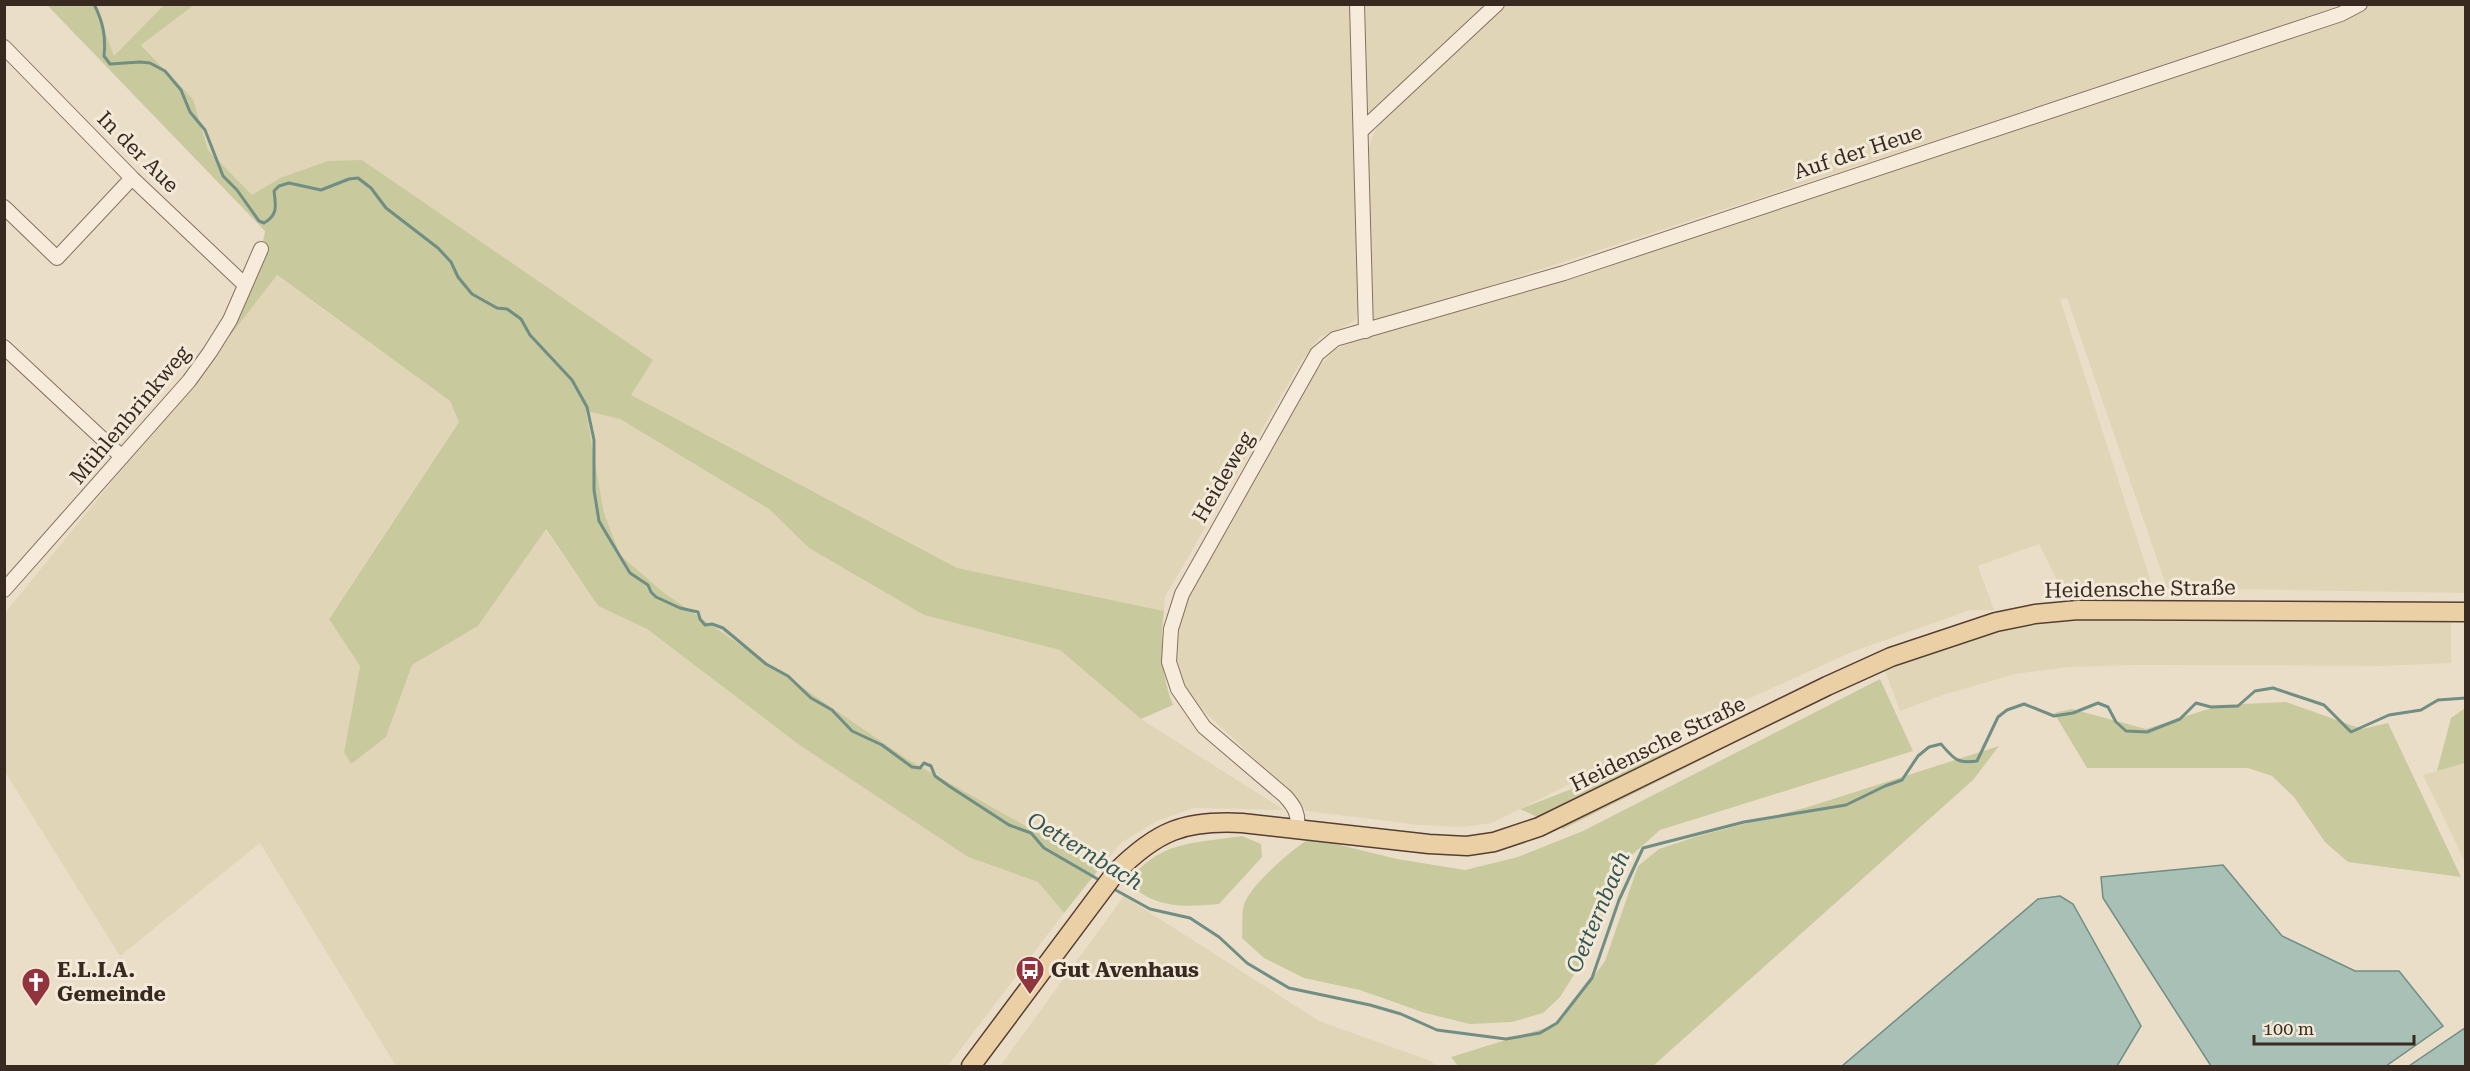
<svg xmlns="http://www.w3.org/2000/svg" width="2470" height="1071" font-family="'Roboto Serif',serif">
<rect width="100%" height="100%" fill="#ebdec9"/>
<path fill="#e0d6b7" d="M194 4 1355 5 1359 310 1355 320 1348 325 1320 337 1301 362 1165 597 1164 611 957 569 630 395 653 360 280 178 252 195 208 150 193 99 141 44Z
M95 5H164L114 56Z
M1363 5H1490L1374 112 1365 111Z
M1506 5H2348L1377 323 1372 319 1366 157 1373 134 1380 123Z
M2369 5H2465V593L2167 588 2067 298 2060 299 2153 588H2127L2065 597 2039 544 1978 566 1994 610H1970L1852 652 1668 735 1492 823 1463 827 1420 825 1306 811 1286 788 1190 698 1178 676 1174 649 1187 599 1235 516 1312 375 1333 351 1352 341 2342 17Z
M276 275 450 401 459 422 329 618 360 666 344 751 386 737 412 665 478 626 545 529 598 606 647 629 798 744 968 857 1038 882 1064 913 948 1066H396L260 843 120 956 5 772V613L230 336Z
M586 410 620 419 769 509 809 548 924 615 1060 650 1141 719 1284 810 1194 808 1157 821 1121 843 1100 868 907 759 663 592 619 555 604 513Z
M2101 620H2451V663L2383 666 2136 665 2069 667 2015 674 1943 695 1900 711 1885 671 1944 646 2013 628 2060 622Z
M2465 763V862L2423 775Z
M1124 896 1319 1021 1431 1061 1436 1066H1000Z"/>
<path fill="#c8c99d" d="M47 5H95L114 56 164 5H194L141 45 193 99 208 150 252 195 280 178 328 161 362 160 653 360 631 395 957 568 1164 611C1160 644 1161 674 1173 705L1141 719 1060 650 924 615 809 548 769 509 620 419 586 411 604 513 620 555 663 592 907 759 1100 868 1064 913 1038 882 968 857 798 744 647 629 598 606 546 529 478 626 412 665 386 737 351 764 344 752 360 666 329 619 459 422 450 401 277 275 230 336 229 326 258 269 265 231Z
M1880 679 1913 751 1660 830 1623 863 1590 949 1560 997 1543 1013 1512 1022 1470 1024 1425 1013 1360 990 1304 978 1264 958 1242 938C1243 928 1241 915 1244 905 1248 887 1294 847 1311 838L1397 859 1465 870 1518 857 1583 831Z
M2286 702 2362 729 2388 723 2461 877 2348 862 2325 842 2294 797 2272 776 2248 768H2087L2054 713 2072 709 2146 729 2221 705Z
M2465 708V763L2437 771 2451 718Z
M1999 746 1973 780 1653 1066H1458L1451 1057 1558 1024 1605 961 1638 866 1659 849 1695 837 1808 807Z
M1669 751 1715 753 1563 829 1520 809Z
M1242 836 1261 844 1262 857 1219 904C1181 907 1158 909 1127 883 1160 840 1192 844 1242 836Z"/>
<path fill="#a9c0b7" stroke="#708e84" stroke-width="1.5" d="M2223 865 2282 936 2355 971H2399L2443 1026 2386 1066H2211L2103 898 2101 877Z
M2060 896 2073 904 2141 1026 2117 1066H1842L2038 899Z
M2465 1028V1066H2409Z"/>
<g fill="none" stroke-linecap="round" stroke-linejoin="round">
<path stroke="#708e84" stroke-width="3" d="M94 4C103 22 106 36 104 56L110 64 140 62 150 63 165 71 181 90 190 112 205 130 223 176 237 190 259 221 264 223C278 215 276 206 274 191L279 186 289 183 321 190 349 179 358 178 371 188 386 208 438 248 451 262 458 277 472 294 497 308 507 309 521 319 530 335 572 380 587 407 594 440V490L599 521 606 533 630 573 648 585 651 592 656 597 680 608 698 612 700 619 705 625 712 624 723 628 766 664 788 676 811 698 832 710 852 731 882 745 912 767 920 768 924 763 931 766 935 776 949 786 1009 825 1031 833 1044 848 1101 881
M1112 888 1150 909 1190 918 1219 937 1247 963 1289 988 1370 1005 1401 1014 1437 1030 1506 1039 1540 1033 1557 1023 1592 978 1619 900 1643 848 1744 822 1846 805 1885 786 1902 780 1918 756 1929 747 1941 744C1954 759 1957 764 1977 761L1998 717 2007 710 2024 704 2054 716 2073 713 2098 703 2108 707 2116 722 2126 731 2147 732 2180 719 2196 703 2211 707 2238 706 2255 691 2273 688 2324 705 2351 732 2389 715 2421 710 2438 700 2466 698"/>
<g stroke="#86705f" stroke-width="16">
<path id="minor" d="M1357 4 1366 331
M4 47 132 178 245 285
M1361 131 1497 4
M4 207 57 258 132 178
M4 347 122 457
M4 590 189 381 210 352 230 320 261 249
M1297 829C1299 814 1295 807 1285 796L1204 727 1178 689 1169 662 1171 629 1182 594 1317 354 1335 339 1564 273 2341 14 2360 4"/>
</g>
<g stroke="#553f33" stroke-width="21">
<path id="major" d="M971 1066 1116 872C1157 831 1184 820 1242 823L1429 844 1467 846 1494 842 1539 827 1827 686 1891 657 1996 622 2035 614 2078 610 2466 612"/>
</g>
<use href="#minor" stroke="#f7ecdc" stroke-width="14"/>
<use href="#major" stroke="#ebcfa5" stroke-width="18"/>
</g>
<defs>
<g id="bus-pin" transform="scale(1.5)"><path d="M0 17L-7.5 6A9.5 9.5 0 1 1 7.5 6Z" fill="#91343d" stroke="#f3e9d8"/><path d="M-5-6H5V4H4V6H2V4H-2V6H-4V4H-5ZM-3.5-4V0h7V-4ZM-3.5 1.2v1.5H-2V1.2ZM2 1.2v1.5H3.5V1.2Z" fill="#fff"/></g>
<g id="church-pin" transform="scale(1.5)"><path d="M0 17L-7.5 6A9.5 9.5 0 1 1 7.5 6Z" fill="#91343d" stroke="#f3e9d8"/><path d="M-1.2-6h2.4v3.5h3.3v2.4h-3.3V6h-2.4V-.1h-3.3v-2.4h3.3Z" fill="#fff"/></g>
</defs>
<g fill-rule="evenodd">
<use href="#bus-pin" x="1030" y="970"/>
<use href="#church-pin" x="36" y="982"/>
</g>
<g text-anchor="middle" dominant-baseline="central" stroke-width="6" stroke-linejoin="round" paint-order="stroke">
<g font-size="21" fill="#382a21" stroke="#f3e9d8">
<text transform="translate(138 152) rotate(45)">In der Aue</text>
<text transform="translate(1858 152) rotate(-18)">Auf der Heue</text>
<text transform="translate(130 415) rotate(-50)">Mühlenbrinkweg</text>
<text transform="translate(1223 477) rotate(-60)">Heideweg</text>
<text transform="translate(2140 589) rotate(-1)">Heidensche Straße</text>
<text transform="translate(1658 744) rotate(-26)">Heidensche Straße</text>
</g>
<g font-size="21" font-weight="bold" fill="#382a21" stroke="#f3e9d8" text-anchor="start">
<text x="57" y="970">E.L.I.A.<tspan x="57" dy="24">Gemeinde</tspan></text>
<text x="1051" y="970">Gut Avenhaus</text>
</g>
<g font-size="22" font-style="italic" fill="#325651" stroke="#f3e9d8">
<text transform="translate(1085 851) rotate(31)">Oetternbach</text>
<text transform="translate(1598 912) rotate(-67)">Oetternbach</text>
</g>
</g>
<rect width="2470" height="1071" fill="none" stroke="#382a21" stroke-width="12"/>
<path d="M2254 1035v9h160v-9" fill="none" stroke="#382a21" stroke-width="3"/>
<text x="2263" y="1035" font-size="18" fill="#382a21" stroke="#f3e9d8" stroke-width="4.5" paint-order="stroke">100 m</text>
</svg>
